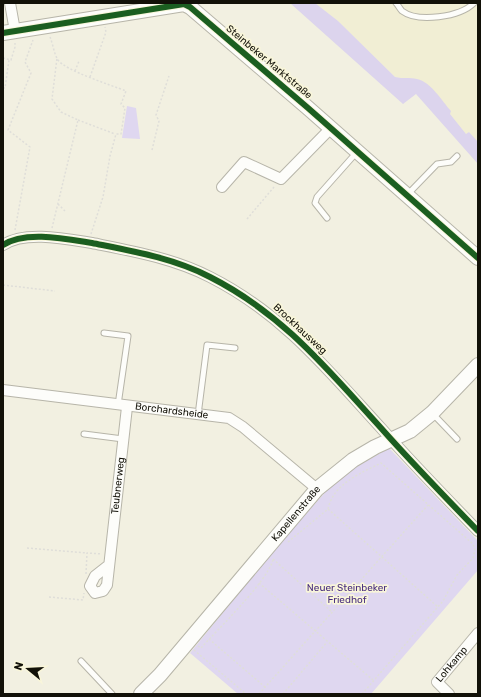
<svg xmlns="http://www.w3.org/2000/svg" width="481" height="697" font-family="Rubik,sans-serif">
<rect width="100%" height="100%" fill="#f2f0e1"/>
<path fill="#f1eed4" d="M315 3H478V142L469 132 466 134 450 114 417 79H405L395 77 338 21Z"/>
<path fill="#dfd7f0" d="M127 106 136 108 140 139 122 138Z
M389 448 478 541V570L371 694H238L190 653 274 550 329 488 344 474Z"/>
<path fill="#dcd4ed" d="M290 3H315L338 21 395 77C403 79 410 77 417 79 431 82 442 101 451 111L450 114 466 134 469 132 478 142V164L416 94 403 104Z"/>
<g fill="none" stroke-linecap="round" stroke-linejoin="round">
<g stroke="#b7b5a9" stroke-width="7">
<path id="lane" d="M396 3C398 5 400 9 402 11 418 23 460 17 474 3
M407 195 437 164 451 162 457 156
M327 218 315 203 317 197 357 152
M104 333 128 336 118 405
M433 414 457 439
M198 415 207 345 235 348
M84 434 123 439
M81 661 112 694"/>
</g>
<g stroke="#b7b5a9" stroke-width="12">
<g id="street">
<path d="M10 3 15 31"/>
<path d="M222 187 244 162 281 179 331 128"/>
<path d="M3 245C25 230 67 239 92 243 132 251 173 258 210 277 283 314 327 369 381 428 412 463 445 497 478 531"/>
<path id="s1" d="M3 390 229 418 243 427 317 489"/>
<path id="s2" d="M109 565 95 576 90 586 95 593 103 591 107 585 127 407"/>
<path id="s3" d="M449 694 437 682 478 633"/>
</g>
</g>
<g stroke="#b7b5a9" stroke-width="16">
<g id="secondary">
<path d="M3 33 184 4 190 7 308 108 478 258"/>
<path id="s4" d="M141 694 160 675 317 489 353 460 375 447 410 431 432 413 478 365"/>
</g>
</g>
<path stroke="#dfded9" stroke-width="1.5" stroke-dasharray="2 2" stroke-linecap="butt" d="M50 37C53 44 54 54 58 60 66 71 111 85 126 91L121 104 125 108 121 134H116L110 156 103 197 91 234
M3 58 11 60 15 47V43
M75 71 79 61
M90 77 106 32 105 27
M3 88H5L9 60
M78 120 115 134
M152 150 159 121 156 115 169 76
M58 204 65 211
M247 219 274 187
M52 228 78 120 61 112 52 99 57 58
M15 230 30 147 8 130 31 73 25 62 33 40
M3 285 55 291
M328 509 438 607
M288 542 328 509C333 484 361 473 381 463L473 544 475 550 473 558 457 575 443 601 362 694
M27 548 87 553
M273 559 332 612
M86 574 87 553 102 554
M259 583 373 680
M49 597 83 600 84 593
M209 639 265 687
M198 646 201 648C219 628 266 583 273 560
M194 650 246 694
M259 694 428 505
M283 694 327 642"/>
<use href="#lane" stroke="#fdfdfa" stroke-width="5"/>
<use href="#street" stroke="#fdfdfa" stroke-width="10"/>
<use href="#secondary" stroke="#fdfdfa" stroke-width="14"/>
<g stroke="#f9f6da" stroke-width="8">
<path id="cycleway" d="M3 33 184 4 190 7 308 108 478 258
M3 245C25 230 67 239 92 243 132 251 173 258 210 277 283 314 327 369 381 428 412 463 445 497 478 531"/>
</g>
<use href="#cycleway" stroke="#1b5e20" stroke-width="6"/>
</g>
<g text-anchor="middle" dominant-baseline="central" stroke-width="3.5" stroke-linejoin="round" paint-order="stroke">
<g font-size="10" fill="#121108" stroke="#f9f6da">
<text transform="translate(269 62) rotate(40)">Steinbeker Marktstraße</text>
<text transform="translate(300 329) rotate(43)">Brockhausweg</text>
<text stroke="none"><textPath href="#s1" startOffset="170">Borchardsheide</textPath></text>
<text stroke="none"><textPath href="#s2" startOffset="153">Teubnerweg</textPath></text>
<text stroke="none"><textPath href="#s4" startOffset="238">Kapellenstraße</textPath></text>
<text stroke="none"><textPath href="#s3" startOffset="40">Lohkamp</textPath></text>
</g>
<g font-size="10" fill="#472c7d" stroke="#f9f6da">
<text x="347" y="588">Neuer Steinbeker<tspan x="347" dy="12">Friedhof</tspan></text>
</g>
</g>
<rect width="481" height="697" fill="none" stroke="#121108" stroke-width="8"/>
<g transform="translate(28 669) rotate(288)" stroke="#f9f6da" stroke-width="3" paint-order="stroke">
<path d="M0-3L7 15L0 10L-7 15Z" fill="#121108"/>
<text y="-6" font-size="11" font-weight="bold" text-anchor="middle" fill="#121108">N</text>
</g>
</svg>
